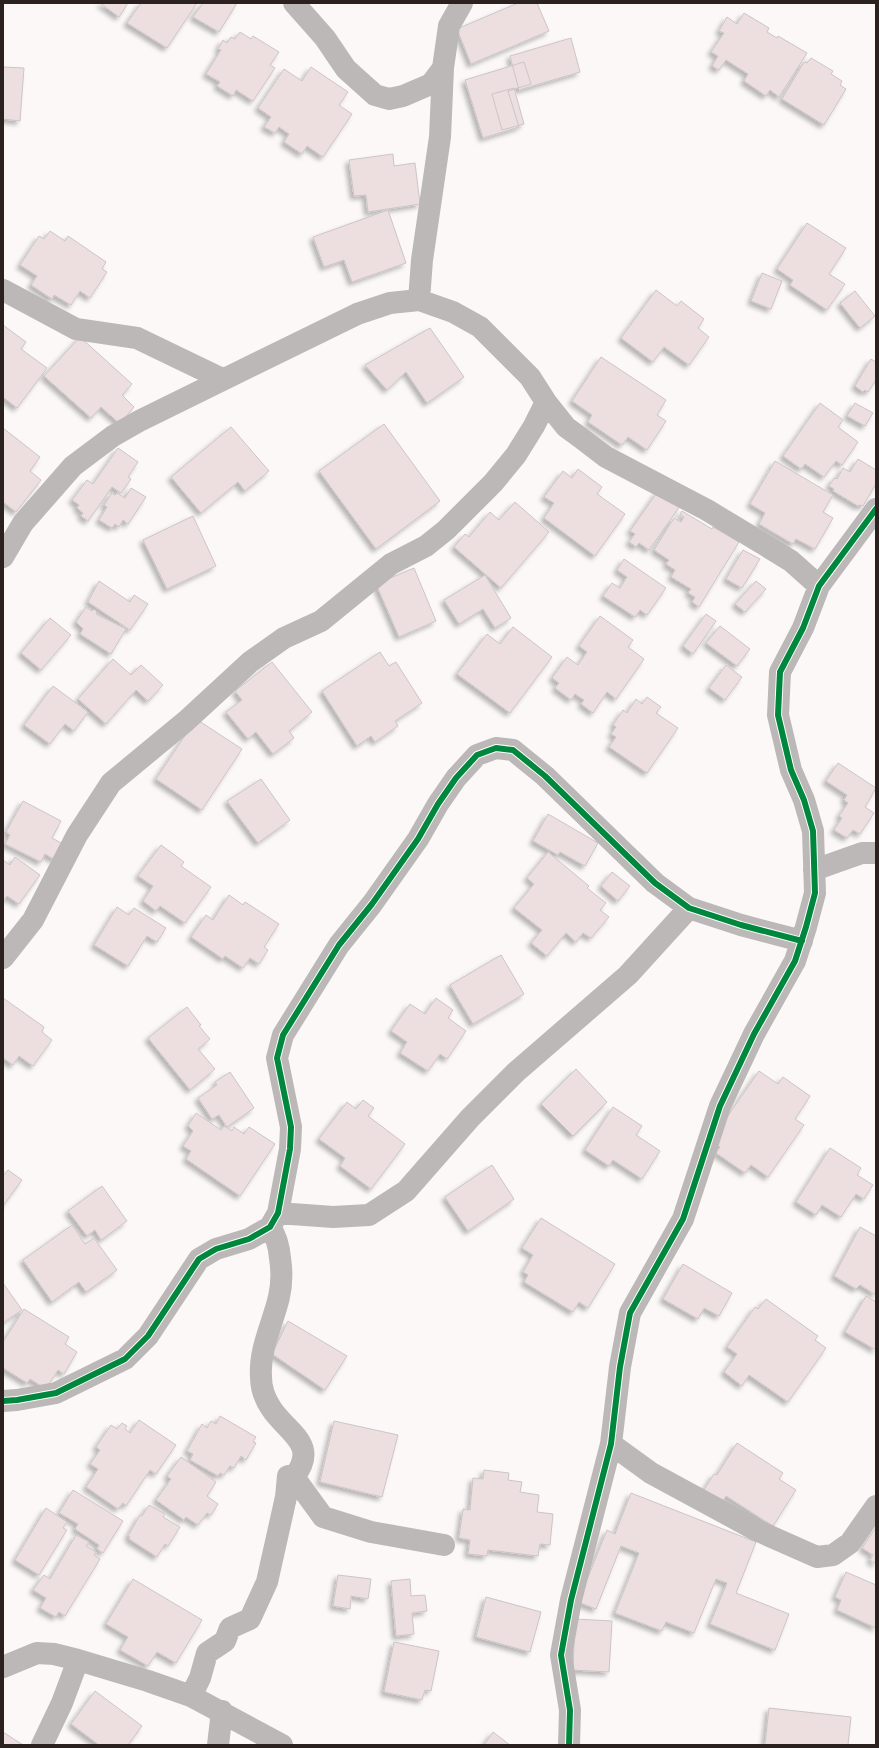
<svg xmlns="http://www.w3.org/2000/svg" width="879" height="1748" font-family="Poppins,sans-serif">
<defs>
<filter id="shadow"><feDropShadow dx="-3.5" dy="3.5" stdDeviation="2" flood-color="#0004"/></filter>
</defs>
<rect width="100%" height="100%" fill="#fbf8f7"/>
<path fill="#eddfe0" stroke="#ccc5c6" filter="url(#shadow)" d="M100 3H128L119 17Z
M141 3H197L167 48 127 23Z
M203 3H237L219 32 193 17Z
M518 3H537L549 31 471 64 457 29Z
M744 13 769 28 767 32 777 38 778 36 807 53 779 97 770 90 766 96 744 81 748 74 726 60 719 70 712 66 718 56 711 52 724 33 719 31 727 17 737 24Z
M240 32 251 39 253 36 279 52 270 65 275 68 253 101 236 90 233 96 217 86 220 82 206 74 221 50 218 49 223 40 227 43 231 37 235 39Z
M571 38 580 72 519 90 510 56Z
M811 58 833 71 831 74 842 81 840 85 846 89 824 125 782 99 804 62 807 63Z
M524 62 531 84 508 91 519 127 483 138 465 80Z
M3 67 24 68 20 121 3 119Z
M311 67 348 92 339 105 352 114 323 157 307 146 302 154 284 142 289 134 279 127 275 133 264 127 271 117 258 108 284 69 302 81Z
M514 88 524 124 502 130 492 94Z
M393 154 394 166 415 163 420 204 368 212 366 195 354 196 349 160Z
M388 210 406 263 352 282 344 260 324 267 313 237Z
M807 223 846 248 829 274 845 284 827 310 790 285 793 280 777 269Z
M50 231 65 241 68 236 106 262 102 269 107 272 90 298 80 291 71 305 54 295 52 299 31 285 37 276 20 265 39 236 44 239Z
M762 273 782 281 771 309 751 301Z
M656 290 677 306 681 301 704 319 698 328 709 337 689 365 664 347 653 362 621 338Z
M855 291 875 316 860 328 840 303Z
M3 325 26 342 21 349 47 368 17 408 3 397Z
M430 328 464 377 427 403 406 372 387 390 365 365Z
M80 337 132 384 122 395 134 407 120 424 101 407 91 418 44 376Z
M601 357 666 400 657 415 666 421 647 450 628 437 622 445 588 422 592 415 572 401Z
M871 359 876 362V380L868 392 865 390 863 392 855 386Z
M820 403 843 420 838 427 858 442 842 465 836 461 824 477 805 464 801 469 783 456Z
M855 403 873 413 865 426 847 416Z
M384 424 440 501 376 549 319 471Z
M231 427 269 471 245 491 238 482 201 513 171 477Z
M3 428 40 457 30 471 41 480 16 512 3 502Z
M118 448 138 462 128 477 131 479 121 493 112 487 88 521 81 516 83 513 77 508 79 505 72 500 87 480 93 484Z
M858 459 876 470V484L863 506 859 505 858 506 833 491 834 489 829 486 834 478 837 479 843 468 850 472Z
M775 461 833 495 823 512 833 518 815 549 796 539 793 544 759 524 765 513 750 504Z
M578 469 602 487 597 494 625 514 595 556 544 518 554 503 544 497 563 471 572 478Z
M131 488 146 497 128 524 123 520 119 527 115 524 112 528 99 520 107 507 104 505 112 493 115 495 117 493 125 498Z
M658 491 680 506 649 550 639 543 636 547 629 542 635 534 630 531Z
M515 502 549 532 501 588 454 547 465 534 469 537 490 512 499 520Z
M682 511 712 529 713 527 739 542 699 607 692 602 695 597 688 593 691 589 671 577 675 570 666 564 669 560 654 550 674 518 681 522 684 517 680 514Z
M193 516 216 566 167 589 143 540Z
M743 550 760 559 742 588 726 579Z
M624 559 666 588 647 615 640 610 635 617 603 596 612 583 620 588 627 577 617 570Z
M414 568 436 621 399 637 376 584Z
M485 575 511 618 495 628 483 609 459 624 444 600Z
M99 581 130 602 134 595 148 604 130 630 88 602Z
M756 581 766 589 745 612 735 604Z
M86 607 92 611 94 609 97 612 96 614 126 629 111 654 80 634 83 629 76 622Z
M706 614 716 621 693 654 683 646Z
M600 616 633 640 628 647 644 659 616 699 607 692 593 713 581 704 584 700 575 694 571 700 555 688 559 683 552 678 567 657 578 665 587 652 579 646Z
M50 618 71 635 41 670 21 653Z
M720 626 750 649 737 666 706 643Z
M513 627 552 657 510 713 457 674 487 634 500 644Z
M380 652 389 666 396 662 422 703 395 721 398 726 375 742 371 736 357 746 322 691Z
M113 659 131 675 141 665 163 685 148 701 136 690 106 724 78 699Z
M272 662 312 712 289 731 294 738 273 754 256 732 248 739 226 712 242 700 235 691Z
M726 665 742 677 725 700 709 688Z
M53 686 88 712 74 731 65 724 50 744 24 725Z
M647 697 661 707 656 713 678 728 647 773 609 747 616 737 611 734 616 727 613 725 623 710 627 713 636 699 642 704Z
M196 719 242 749 202 810 156 779Z
M838 763 876 788 865 807 874 813 860 834 853 830 847 838 834 830 842 818 839 816 848 803 844 800 847 795 826 781Z
M261 779 290 820 258 843 227 801Z
M23 801 61 821 52 838 63 844 55 860 45 854 41 862 5 844 10 835 6 832Z
M548 814 598 843 585 866 560 852 558 855 533 841Z
M161 845 184 862 181 866 211 887 185 923 160 906 156 911 143 901 153 886 138 876Z
M548 852 589 886 587 888 606 903 600 910 609 917 591 938 583 933 576 942 566 933 547 956 531 943 542 930 514 908 534 884 527 878Z
M15 857 40 875 19 904 7 896 3 902V860L10 865Z
M612 872 630 886 618 901 601 886Z
M229 895 243 905 245 902 279 924 264 947 268 950 259 964 250 958 243 968 225 956 223 959 191 937 206 915 213 920Z
M117 907 129 915 134 908 166 928 157 942 147 936 128 966 94 945Z
M501 955 524 994 473 1024 450 985Z
M3 998 44 1027 42 1032 52 1040 33 1066 19 1056 13 1065 3 1058Z
M436 998 453 1010 448 1018 466 1031 447 1059 440 1054 428 1071 400 1053 407 1042 391 1031 410 1004 425 1014Z
M187 1007 201 1025 199 1026 210 1039 198 1049 215 1069 190 1090 148 1038Z
M576 1069 607 1102 573 1136 541 1104Z
M759 1071 778 1084 783 1077 810 1096 795 1119 804 1125 768 1177 751 1165 745 1173 716 1153 720 1147 714 1144 716 1133Z
M230 1072 254 1108 227 1127 219 1115 212 1119 198 1098 217 1085 215 1082Z
M363 1100 374 1108 368 1116 405 1144 371 1189 340 1166 345 1158 319 1139 347 1102 356 1109Z
M613 1107 642 1126 636 1135 660 1151 642 1179 613 1160 609 1166 585 1150Z
M196 1113 221 1130 224 1126 232 1131 234 1127 244 1134 249 1127 275 1144 240 1196 186 1159 191 1151 183 1146 193 1131 188 1126Z
M830 1148 861 1168 857 1175 873 1185 864 1199 856 1194 841 1217 822 1205 816 1215 796 1202Z
M492 1165 514 1199 468 1231 445 1197Z
M8 1170 22 1180 3 1206V1176Z
M102 1186 127 1221 101 1240 95 1230 87 1236 68 1211Z
M541 1218 615 1264 588 1308 579 1302 573 1312 524 1282 528 1275 523 1272 533 1255 522 1248Z
M72 1225 85 1244 94 1238 117 1270 86 1292 79 1282 52 1302 23 1260Z
M860 1227 876 1236V1295L860 1285 856 1289 834 1276Z
M683 1264 732 1293 719 1316 704 1308 698 1319 663 1299Z
M3 1283 22 1310 3 1323Z
M866 1296 876 1302V1350L845 1332Z
M766 1299 818 1336 815 1340 826 1348 788 1402 749 1375 742 1386 724 1372 737 1354 727 1347 755 1307 758 1309Z
M24 1309 69 1337 65 1344 77 1352 64 1374 58 1370 46 1389 30 1379 27 1383 3 1368V1342Z
M288 1321 347 1356 325 1390 272 1354Z
M220 1416 256 1437 253 1442 256 1443 246 1460 241 1456 234 1468 230 1466 224 1475 220 1473 218 1476 190 1460 193 1454 187 1451 202 1424 207 1428 211 1421 216 1424Z
M139 1420 176 1445 156 1474 150 1470 126 1506 123 1503 118 1509 86 1487 98 1469 90 1464 100 1450 96 1447 111 1425 117 1429 122 1423 127 1426 125 1429 130 1433Z
M334 1421 398 1435 382 1497 320 1482Z
M737 1443 783 1473 779 1479 796 1490 773 1526 726 1496 720 1505 702 1493 714 1474 717 1475Z
M181 1457 216 1482 207 1496 218 1504 211 1515 207 1513 198 1525 186 1517 184 1520 156 1500 171 1479 167 1476Z
M484 1470 509 1473 508 1480 522 1482 520 1492 539 1495 537 1512 553 1514 550 1545 540 1544 538 1556 488 1550 487 1556 468 1554 470 1540 459 1538 463 1509 470 1510 473 1478 483 1479Z
M73 1490 123 1521 103 1553 97 1549 99 1545 75 1529 78 1524 59 1513Z
M631 1493 756 1542 736 1593 789 1614 775 1650 710 1624 727 1583 716 1579 694 1633 666 1622 662 1631 615 1613 639 1553 621 1546 596 1609 578 1602 607 1530 615 1534Z
M149 1505 165 1514 163 1517 180 1527 168 1546 165 1544 157 1557 129 1539 130 1537 128 1536 140 1515 142 1516Z
M46 1508 67 1522 63 1528 67 1530 39 1575 15 1560Z
M876 1527V1564L870 1560 873 1555 862 1548Z
M76 1535 89 1542 86 1546 96 1552 94 1555 100 1559 65 1616 59 1612 56 1617 40 1608 46 1598 33 1590 44 1575 50 1579Z
M846 1572 876 1585V1628L837 1610 841 1600 835 1597Z
M338 1575 371 1579 368 1599 351 1596 350 1609 333 1606Z
M133 1579 202 1620 176 1663 157 1652 148 1666 120 1650 128 1637 106 1624Z
M410 1579 411 1596 425 1595 427 1611 412 1613 414 1634 396 1636 391 1581Z
M486 1597 541 1612 530 1652 476 1637Z
M575 1619 612 1621 609 1672 573 1670Z
M394 1642 439 1651 431 1691 425 1690 422 1700 384 1692Z
M95 1691 142 1726 128 1745H99L71 1724Z
M769 1708 851 1717 848 1745H765Z
M3 1732 23 1745H3Z
M493 1732 510 1745H484Z"/>
<g fill="none" stroke-linecap="round" stroke-linejoin="round">
<path stroke="#bbb8b7" stroke-width="22" d="M294 3 325 38 346 69 375 95 389 99 403 96 431 84 443 68 449 26 462 3
M3 290 76 329 137 338 222 379
M419 300 422 260 440 137 443 68
M3 557 23 523 73 466 113 436 141 420 357 314 390 303 419 300 453 312 480 327 530 377 546 402 566 427 581 438 606 457 707 510 760 542 791 561 819 586
M814 870 862 853H876
M3 958 33 920 77 835 111 783 186 721 250 662 284 638 321 621 391 564 426 546 446 530 493 483 516 455 534 426 546 402
M278 1213 333 1217 369 1215 406 1191 470 1118 516 1072 628 975 689 908
M3 1401 17 1400 56 1393 125 1359 148 1336 199 1259 216 1249 249 1239 270 1227 278 1213 290 1149 291 1127 277 1058 283 1035 339 945 372 904 418 839 438 804 456 778 477 755 496 748 513 750 545 776 655 883 689 908 741 925 802 941
M611 1444 651 1473 756 1530 817 1557 833 1555 850 1543 876 1506
M294 1477 323 1517 371 1532 444 1545
M3 1667 37 1653 54 1654 78 1660 148 1681 191 1696 282 1745
M191 1696 200 1678 207 1653 225 1641 230 1628 250 1619 267 1582 286 1497 288 1476 294 1477C320 1444 286 1432 271 1408 265 1399 261 1388 261 1377 259 1349 273 1323 279 1297 282 1284 282 1271 280 1258 279 1246 277 1237 270 1227
M42 1745 62 1703 78 1660
M218 1745 222 1711
M569 1745 570 1710 561 1655 571 1600 611 1444 620 1367 630 1313 683 1219 720 1106 754 1034 795 961 806 927 815 893 813 831 804 800 791 770 778 715 780 672 803 628 819 586 876 509"/>
<g stroke="#fff" stroke-width="8">
<path id="cycleway" d="M3 1401 17 1400 56 1393 125 1359 148 1336 199 1259 216 1249 249 1239 270 1227 278 1213 290 1149 291 1127 277 1058 283 1035 339 945 372 904 418 839 438 804 456 778 477 755 496 748 513 750 545 776 655 883 689 908 741 925 802 941
M569 1745 570 1710 561 1655 571 1600 611 1444 620 1367 630 1313 683 1219 720 1106 754 1034 795 961 806 927 815 893 813 831 804 800 791 770 778 715 780 672 803 628 819 586 876 509"/>
</g>
<use href="#cycleway" stroke="#00873e" stroke-width="6"/>
</g>
<rect width="879" height="1748" fill="none" stroke="#2b2220" stroke-width="8"/>
</svg>
